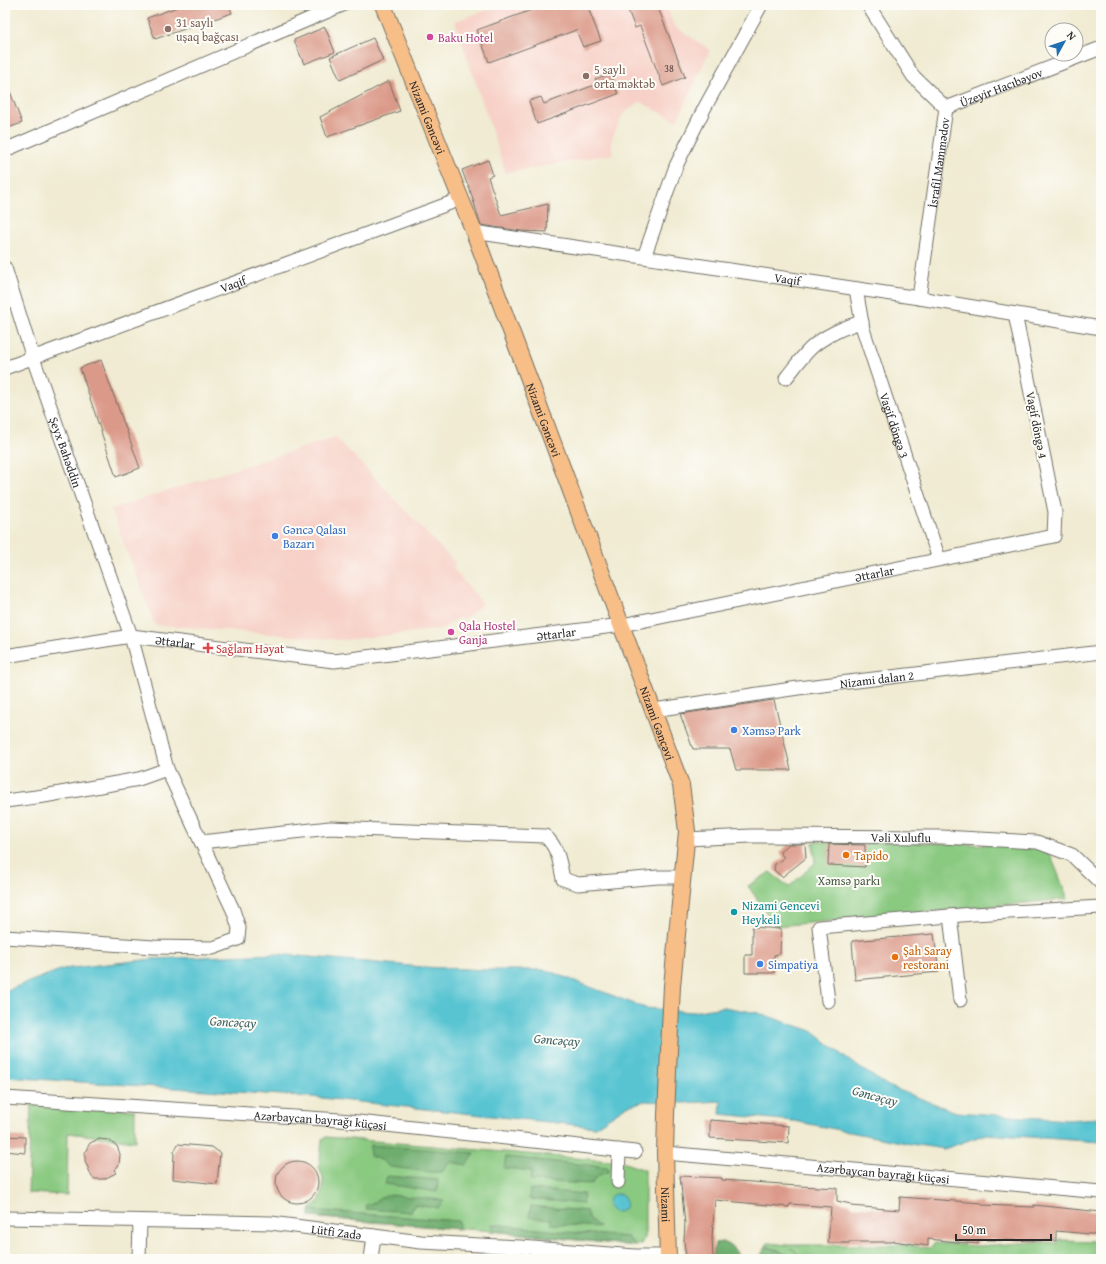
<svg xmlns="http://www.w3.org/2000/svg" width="1106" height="1264" font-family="'Gentium Book Plus',serif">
<rect width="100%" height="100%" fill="#fdfcf7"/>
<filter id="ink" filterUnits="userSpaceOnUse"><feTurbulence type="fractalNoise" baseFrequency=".025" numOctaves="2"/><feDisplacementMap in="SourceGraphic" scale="8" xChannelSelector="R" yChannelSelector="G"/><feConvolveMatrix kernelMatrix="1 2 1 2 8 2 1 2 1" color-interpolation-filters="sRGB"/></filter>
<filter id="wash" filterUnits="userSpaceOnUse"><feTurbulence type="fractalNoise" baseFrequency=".012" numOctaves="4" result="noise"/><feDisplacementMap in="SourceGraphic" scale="16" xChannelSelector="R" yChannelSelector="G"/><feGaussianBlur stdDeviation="0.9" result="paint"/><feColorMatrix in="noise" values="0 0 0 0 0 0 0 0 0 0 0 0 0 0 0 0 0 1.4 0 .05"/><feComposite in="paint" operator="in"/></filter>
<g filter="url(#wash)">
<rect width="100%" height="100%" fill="#f0ebd2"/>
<path fill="#f7d1c8" d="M502 5H666L674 26 710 50 677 121 640 102 623 114 611 141 613 154 506 173 455 21Z
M336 437 455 563 454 570 483 604 464 619 459 617 442 629 345 640 155 625 111 509Z"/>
<path fill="#89c980" stroke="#5a7a56" d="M813 842H888L1036 846 1051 856 1068 899 776 926 748 886 770 872 789 887 815 863Z
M31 1103 135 1110V1141L68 1133 67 1195 28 1193Z
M326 1137 622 1162 645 1170V1236L641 1244 635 1246 492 1231 310 1217 311 1208 319 1201 323 1189V1177L319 1168 322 1139Z
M1059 1240 1095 1241 1096 1259 1076 1258 1061 1259H857L800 1255 791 1248 802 1259C789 1259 778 1249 766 1246L768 1243 788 1245H908L930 1248 934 1243 979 1246 1036 1242 1058 1243Z"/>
<path fill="#6ead6e" stroke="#4c6c4c" d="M370 1145 475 1153 466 1165 450 1162 442 1172H430L390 1167 381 1160 370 1156Z
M506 1157 608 1167V1172C600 1174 595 1177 592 1184L530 1181 531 1171 504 1168Z
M387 1176 438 1180 437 1192 385 1184Z
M530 1189 584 1194 583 1204 529 1199Z
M389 1195 444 1200 439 1208 414 1205 411 1212 366 1209V1205C376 1203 381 1196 389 1195Z
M531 1206 587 1211 589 1219 600 1227 551 1224V1219L529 1217Z
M310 1210 459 1221V1229L310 1217Z
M492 1224 568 1232 628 1237 635 1246 492 1231Z
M722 1242C731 1244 737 1250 739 1259H712L715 1243Z
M766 1246 790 1256 794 1259H762L761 1255Z"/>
<path fill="#58c4d2" stroke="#42787e" d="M277 954 422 967 487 970H546L645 1008 692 1012 723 1007 758 1013 812 1031 851 1062 888 1086 956 1112 1067 1120 1101 1118V1142L986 1134 944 1149 911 1144 794 1121 720 1114 721 1101 683 1103 645 1101 627 1106 595 1127 312 1097 5 1077V991L63 969 152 959Z
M608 1203a9 9 0 1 1 18 0a9 9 0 1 1-18 0Z"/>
<g id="blocks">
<path fill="#db9a89" d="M183 5H229L232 13 155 39 147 18Z
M545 5H587L601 41 583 47 576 30 489 62 477 30Z
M626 5H657L685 77 663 86 640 26 635 28Z
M325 27 335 52 304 64 294 40Z
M373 38 383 60 340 80 330 57Z
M610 74 618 94 537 124 529 101 541 97 544 104 597 84 595 79Z
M5 81H6L22 123 5 129Z
M389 81 400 111 327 137 320 117Z
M488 160 493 175 488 177 501 215 548 204 547 232 521 231 481 225 468 184H467L462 170Z
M101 360 140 468 116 477 80 368Z
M774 700 791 770H736L730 749H693L680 714Z
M789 844H805L806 858 782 877 774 870 775 864 784 858 780 852Z
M829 844 865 845V867L828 865Z
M752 927 781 929 780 954 774 955V973H745V955H752Z
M934 934 939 972 855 980 852 941Z
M710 1120 789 1126 788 1143 710 1138Z
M5 1136 25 1137V1153L5 1151Z
M99 1139 108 1140 117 1146 120 1154 119 1165 114 1170 116 1173 104 1179H95L92 1177 85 1161V1152L90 1143Z
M178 1144 212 1147 220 1153 217 1184 173 1179 174 1152Z
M276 1182a21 21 0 1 1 42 0a21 21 0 1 1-42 0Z
M680 1176 722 1178V1180L782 1184V1185L837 1188V1201L851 1204V1206L899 1210 900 1197 982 1203V1205L1034 1207V1205L1101 1212V1235L1056 1231V1241L978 1240V1244L928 1239V1246L893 1241V1242H849V1243H828L831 1207 790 1204 789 1207 715 1200 712 1237 713 1259H686L684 1240 685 1223Z"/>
</g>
</g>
<g filter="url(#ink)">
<use href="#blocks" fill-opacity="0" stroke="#706e65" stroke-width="1"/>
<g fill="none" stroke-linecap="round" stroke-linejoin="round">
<g stroke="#706e65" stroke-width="15">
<g id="minor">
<path d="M868 5 913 76 946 108"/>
<path id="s1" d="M946 108 1101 48"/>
<path d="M5 150 342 5"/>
<path id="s2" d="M474 232 919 298 1101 328"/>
<path d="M644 257 676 166 704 109 761 5"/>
<path id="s3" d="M5 268 33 358 131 636 167 769 233 910 239 928 238 939 213 948 154 947 5 937"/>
<path id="s4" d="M856 289 863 329 939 559"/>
<path id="s5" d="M919 298 946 108"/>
<path id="s6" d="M5 368 461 199"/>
<path d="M786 378C794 368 801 358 810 349 822 337 846 326 862 322"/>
<path id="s7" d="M5 656 131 636 334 661 622 625 1054 536 1055 512 1015 314"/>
<path id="s8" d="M654 710 798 688 1101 652"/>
<path d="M5 801 44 796 139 779 167 769"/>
<path id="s9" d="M686 839 751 836 941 837 1037 842 1072 855 1101 883"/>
<path d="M201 842 330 828 545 836C558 847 560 863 563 879L578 884 658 877H682"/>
<path d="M950 916 960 1000"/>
<path d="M828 1001 819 927 973 914 1101 907"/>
<path id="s10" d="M5 1098 340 1120 635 1152"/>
<path id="s11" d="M665 1153 1101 1192"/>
<path d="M618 1182 619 1150"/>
<path id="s12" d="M5 1218 271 1223 421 1242 520 1247 635 1256H668"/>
<path d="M139 1259 140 1221"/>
<path d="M371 1259 374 1236"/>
</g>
</g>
<g stroke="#706e65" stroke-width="18">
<g id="major">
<path id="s13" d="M383 5 474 232 681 785 687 831 672 986 666 1115 665 1153 668 1259"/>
</g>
</g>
<use href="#minor" stroke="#fff" stroke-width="13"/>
<use href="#major" stroke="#f7be87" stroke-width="16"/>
</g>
</g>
<g fill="#8d6e63" stroke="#fdfcf7" stroke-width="1.5">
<circle cx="168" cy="29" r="4"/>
<circle cx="586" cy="76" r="4"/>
</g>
<g fill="#d1479c" stroke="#fdfcf7" stroke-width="1.5">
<circle cx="430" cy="37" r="4"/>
<circle cx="451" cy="632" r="4"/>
</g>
<g fill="#3f7fe0" stroke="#fdfcf7" stroke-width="1.5">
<circle cx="275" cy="536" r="4"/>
<circle cx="734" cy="730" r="4"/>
<circle cx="760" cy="964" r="4"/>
</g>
<path fill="#e0444e" stroke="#fdfcf7" stroke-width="1.5" d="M206 642h4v4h4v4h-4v4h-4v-4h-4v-4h4z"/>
<g fill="#e8710a" stroke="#fdfcf7" stroke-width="1.5">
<circle cx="846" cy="855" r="4"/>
<circle cx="895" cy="957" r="4"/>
</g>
<circle fill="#0f9aa8" stroke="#fdfcf7" stroke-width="1.5" cx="734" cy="912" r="4"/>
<g text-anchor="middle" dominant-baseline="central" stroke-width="4" stroke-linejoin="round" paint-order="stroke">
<g font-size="10" fill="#574742">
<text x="669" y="68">38</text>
</g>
<g font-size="12" fill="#785e54" stroke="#fdfcf7" text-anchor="start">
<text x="176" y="22">31 saylı<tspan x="176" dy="14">uşaq bağçası</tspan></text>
<text x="594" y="69">5 saylı<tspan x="594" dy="14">orta məktəb</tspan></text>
</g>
<g font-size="12" fill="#b23c85" stroke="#fdfcf7" text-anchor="start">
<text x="438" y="37">Baku Hotel</text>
<text x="459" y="625">Qala Hostel<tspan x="459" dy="14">Ganja</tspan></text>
</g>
<g font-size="12" fill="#2b2b2b" stroke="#fdfcf7">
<text stroke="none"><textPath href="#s1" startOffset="59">Üzeyir Hacıbəyov</textPath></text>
<text stroke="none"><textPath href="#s13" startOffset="121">Nizami Gəncəvi</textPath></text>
<text stroke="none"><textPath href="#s5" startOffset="137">İsrafil Məmmədov</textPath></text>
<text stroke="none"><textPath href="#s2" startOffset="317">Vaqif</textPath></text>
<text stroke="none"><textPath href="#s6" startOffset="243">Vaqif</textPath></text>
<text stroke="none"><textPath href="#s13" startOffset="445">Nizami Gəncəvi</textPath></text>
<text stroke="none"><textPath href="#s4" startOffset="142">Vagif döngə 3</textPath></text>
<text transform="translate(1037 425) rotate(79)">Vagif döngə 4</text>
<text stroke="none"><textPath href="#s3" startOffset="194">Şeyx Bahəddin</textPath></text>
<text stroke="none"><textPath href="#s7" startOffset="880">Əttarlar</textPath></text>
<text stroke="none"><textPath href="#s7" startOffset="556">Əttarlar</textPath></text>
<text stroke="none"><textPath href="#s7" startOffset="172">Əttarlar</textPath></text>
<text stroke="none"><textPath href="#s8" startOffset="225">Nizami dalan 2</textPath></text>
<text stroke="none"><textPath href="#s13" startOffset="769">Nizami Gəncəvi</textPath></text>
<text stroke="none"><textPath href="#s9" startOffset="215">Vəli Xuluflu</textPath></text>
<text stroke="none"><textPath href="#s10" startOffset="316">Azərbaycan bayrağı küçəsi</textPath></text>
<text stroke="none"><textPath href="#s11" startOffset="219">Azərbaycan bayrağı küçəsi</textPath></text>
<text stroke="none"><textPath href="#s13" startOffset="1256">Nizami</textPath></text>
<text stroke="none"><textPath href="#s12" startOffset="332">Lütfi Zadə</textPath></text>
</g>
<g font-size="12" fill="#366cbe" stroke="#fdfcf7" text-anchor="start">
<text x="283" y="529">Gəncə Qalası<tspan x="283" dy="14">Bazarı</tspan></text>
<text x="742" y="730">Xəmsə Park</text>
<text x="768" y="964">Simpatiya</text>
</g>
<g font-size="12" fill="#be3a42" stroke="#fdfcf7" text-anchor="start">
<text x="216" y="648">Sağlam Həyat</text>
</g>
<g font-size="12" fill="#c56008" stroke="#fdfcf7" text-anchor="start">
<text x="854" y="855">Tapido</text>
<text x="903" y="950">Şah Saray<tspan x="903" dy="14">restoranı</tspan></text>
</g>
<g font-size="12" fill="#475a44" stroke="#fdfcf7">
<text x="849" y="880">Xəmsə parkı</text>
</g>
<g font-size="12" fill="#0d838f" stroke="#fdfcf7" text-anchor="start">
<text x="742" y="905">Nizami Gencevi<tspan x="742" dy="14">Heykeli</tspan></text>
</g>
<g font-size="13" font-style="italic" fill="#3b6165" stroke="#fdfcf7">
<text transform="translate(233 1022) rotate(3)">Gəncəçay</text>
<text transform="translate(557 1040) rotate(4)">Gəncəçay</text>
<text transform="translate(875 1096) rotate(15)">Gəncəçay</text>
</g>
</g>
<rect width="1106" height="1264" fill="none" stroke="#fdfcf7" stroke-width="20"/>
<g transform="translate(1064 42) rotate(50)"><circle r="19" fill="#fdfcf7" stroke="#a9a8a5"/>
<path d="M0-3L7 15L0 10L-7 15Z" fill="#1f6fb2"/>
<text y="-6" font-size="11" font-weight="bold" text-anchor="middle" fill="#2b2b2b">N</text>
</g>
<path d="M956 1234v6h95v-6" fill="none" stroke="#2b2b2b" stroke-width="2"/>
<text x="962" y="1234" font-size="12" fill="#2b2b2b" stroke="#fdfcf7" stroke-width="3" paint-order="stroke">50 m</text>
</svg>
